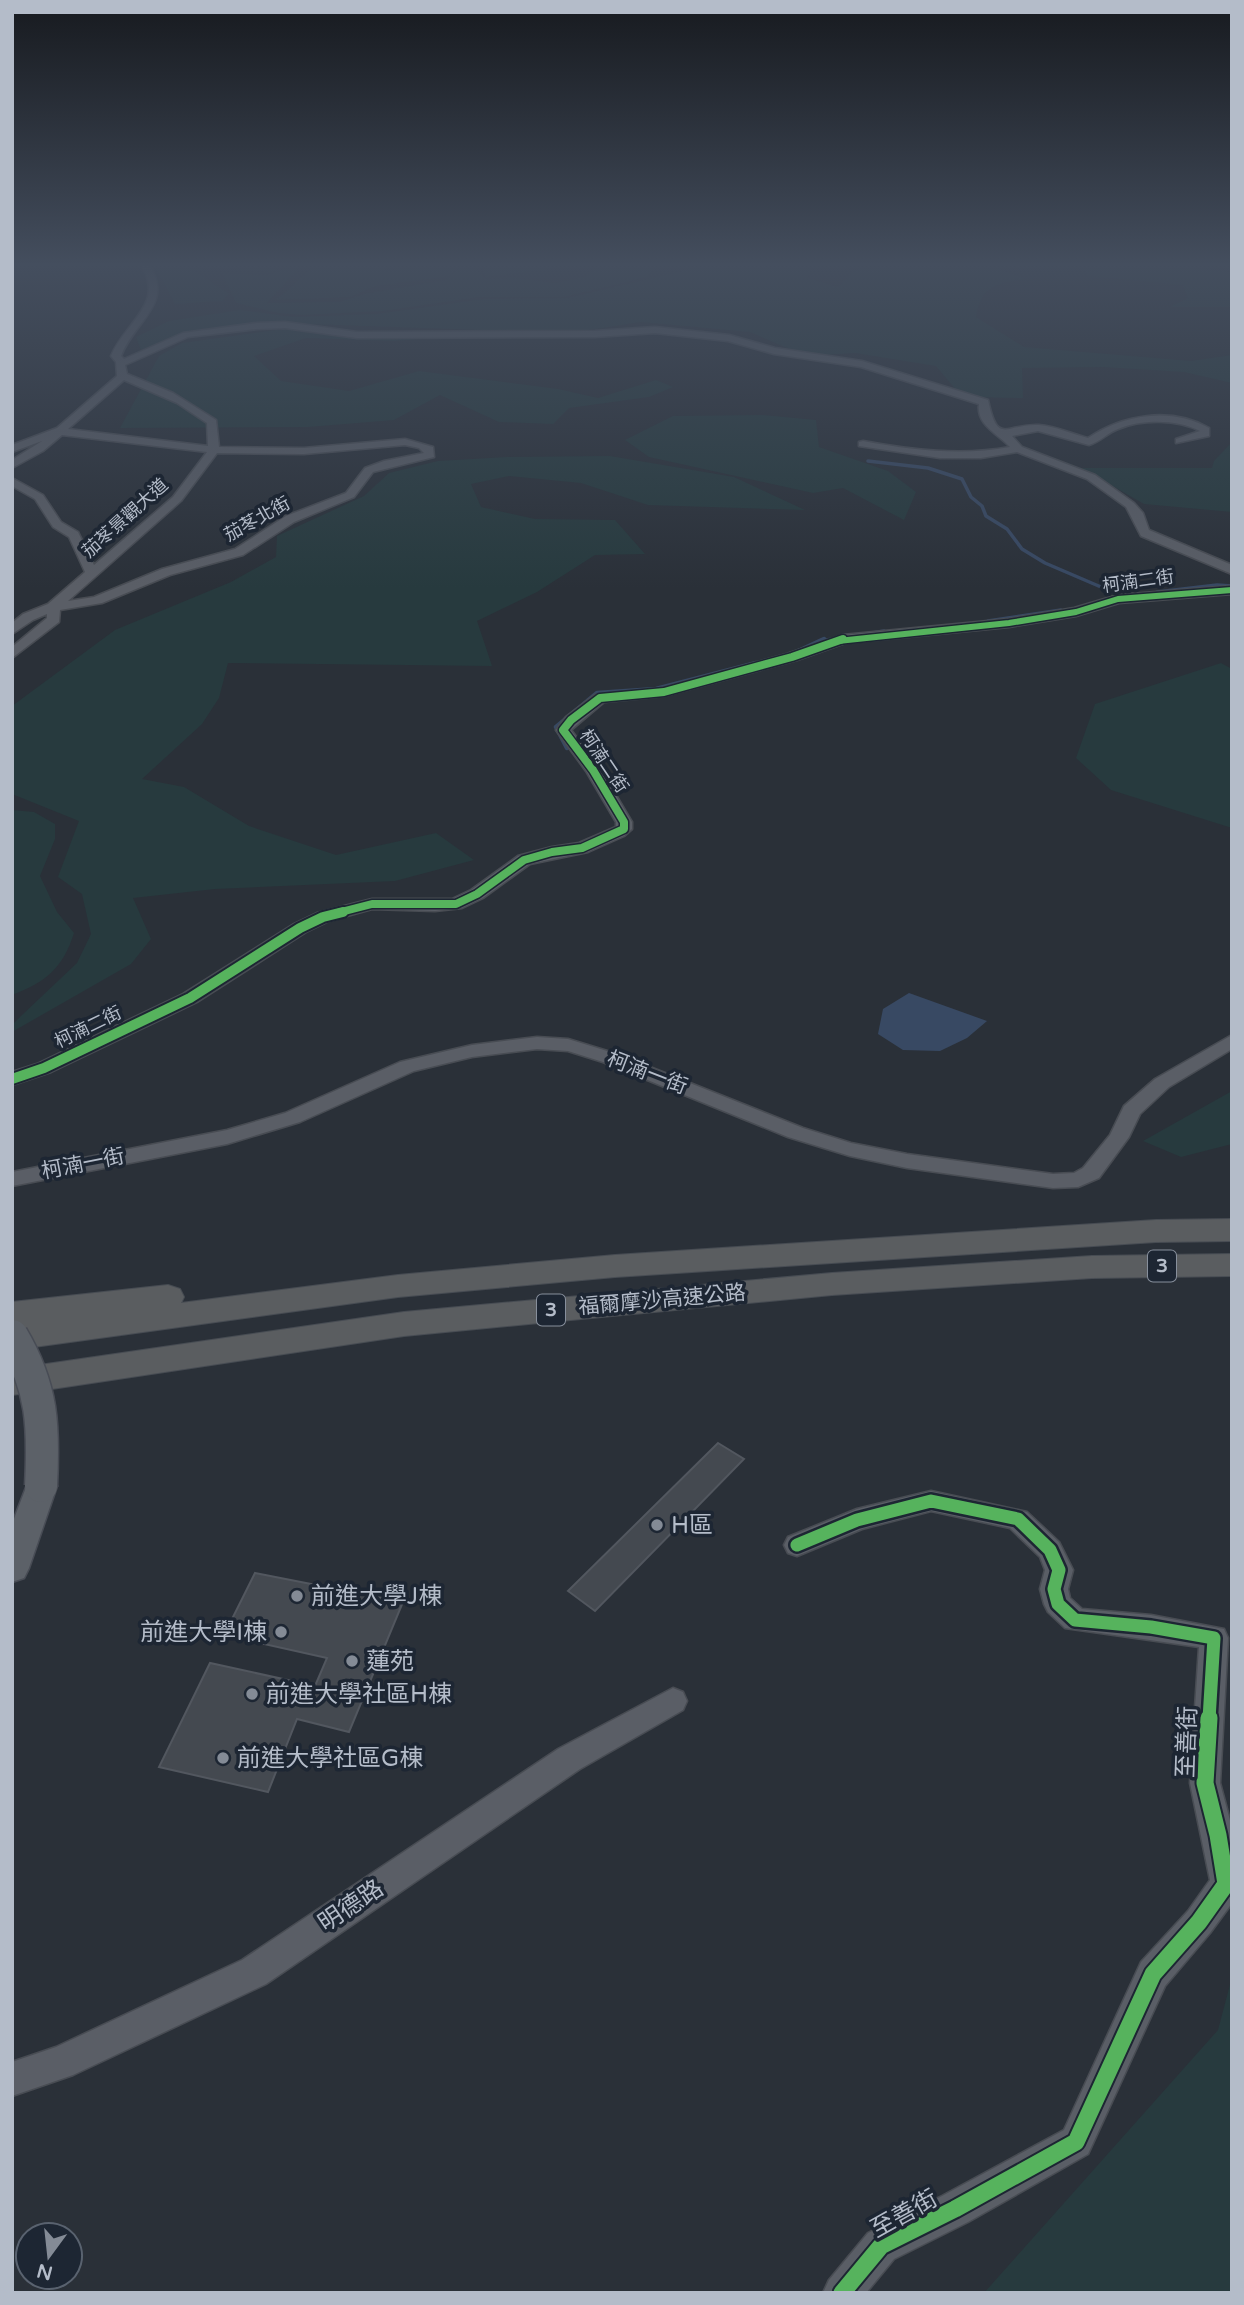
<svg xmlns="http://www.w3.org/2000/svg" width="1244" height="2305" font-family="'Varela Round','Noto Sans TC',sans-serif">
<rect width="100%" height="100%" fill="#2a3038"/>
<path fill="#273a3e" d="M155 265H283L273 272 214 268 195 271 229 294 222 301 175 304Z
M294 265H301L267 303 340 302 364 294 446 280 451 276 375 286 350 297 276 300 316 265H388L385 270 457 265 452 274 463 265H473L485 279 514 278 555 283 586 277 597 265H655L647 277 564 297H479L383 311 302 315 278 313 236 303 222 273 268 275Z
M484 265H581L485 277Z
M709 265H813L807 278 838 287 855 270 890 265H978L998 268 1024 279C996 284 981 286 976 317L1024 347 1191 361 1232 355V383L1184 372 1103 367 1022 368 1023 398 962 397 936 366 855 353 806 356 750 332 641 322 569 333 279 323C230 325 187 333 141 350L136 337 169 321 240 310 293 317 377 314 483 299 567 298Z
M1079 265H1200L1204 269 1232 272V307H1170L1188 298 1183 285 1089 276Z
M291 328 430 338 394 341 306 338 254 356 281 381 349 391 419 371 558 389 598 398 656 380 673 387 649 397 569 408 553 424 499 422 440 395 394 420 308 427 120 428 159 356 182 343Z
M763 415 816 420 819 447 888 471 916 492 904 520 843 488 813 493 649 457 625 440 673 416Z
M1232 442V512L1144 504 1081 468H1212L1214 461Z
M610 456 734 477 805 510 648 505 581 483 509 476 471 484 481 507 535 519 615 520 645 554 595 555 537 592 477 621 492 666 228 663 219 698 202 724 142 779 184 787 249 826 336 855 436 833 474 860 395 881 215 889 133 898 151 939 131 964 12 1032V1025L21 1016 77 963 91 934 82 894 58 877 79 821 12 794V706L115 630 231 582 276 557 277 536 364 496 389 473 438 461 507 457Z
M1221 663 1232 669V828L1111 790 1076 758 1095 704Z
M12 810 34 812 55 824V839L40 876 57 912 74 933C63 968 46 982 12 995Z
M1232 1091V1144L1181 1157 1143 1141Z
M1232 1977V2293H984L1218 2030Z"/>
<path fill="#384963" d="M909 993 987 1021 967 1038 940 1051 903 1050 878 1034 883 1009Z"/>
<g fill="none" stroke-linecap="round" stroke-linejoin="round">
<path stroke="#384963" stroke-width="3.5" d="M868 461 928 468 962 479 971 497 982 506 986 516 1007 529 1022 549 1045 563 1122 596
M1157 592 1217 585 1232 586
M988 621 1061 610
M820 641 884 631"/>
<path stroke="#384963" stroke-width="4.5" d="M796 652 824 639
M567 748 556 727 597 693 656 689 756 663"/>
</g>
<path fill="#444950" stroke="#52575f" stroke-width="2" d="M718 1443 744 1459 595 1611 568 1591Z
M255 1573 403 1602 349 1732 297 1719 268 1792 159 1767 210 1663 315 1686 327 1658 224 1635Z"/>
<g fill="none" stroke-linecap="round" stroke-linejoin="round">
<g stroke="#484c53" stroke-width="3">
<path id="minor" d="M141 265H149C175 304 134 321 121 356L124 359 183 333 257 323 285 322 357 332 595 331 655 327 729 335 775 348 862 361 988 400C998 447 1006 423 1039 425 1055 426 1072 434 1088 438 1122 415 1170 406 1209 428V436L1176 443V439L1200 431C1177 419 1142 419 1118 429 1107 433 1100 442 1089 445L1038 431 1012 436 1022 447 1095 475 1134 503 1143 513 1149 530 1232 565V574L1141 536 1126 507 1087 479 1017 452 981 458H940L859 446V442L863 441C911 450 962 456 1010 447 998 434 976 425 979 404L861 367 774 354 728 341 655 333 595 337 357 338 285 328 257 329 188 337 125 365 127 374 173 393 216 420 219 447 304 448 405 439 433 447 434 457 373 472 354 497 294 522 243 555 170 575 102 603 60 610 59 622 12 658V647L47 618V614L33 620 12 634V623L23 614 48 604 85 572 69 537 53 527 35 499 12 486V478L43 495 61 522 78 532 94 565 173 497 207 452 62 435 43 451 12 468V460L42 441 12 452V445L57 428 117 376 116 362 111 356C125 322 166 304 141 265ZM124 380 177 403 207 423 208 446 68 429ZM405 445 419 448 424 453 384 461 365 468 346 493 286 516 235 549 162 569 94 597 68 601 181 501 217 453 304 454Z
M1232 586V594L1119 603 1076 616 1009 627 845 643 797 660 664 696 604 702 571 730 601 770 632 822V829L624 836 588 852 530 864 483 898 462 908 435 911 372 909 329 921 306 932 197 1002 51 1072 12 1085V1072L37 1064 183 994 294 924 317 913 372 899H452L471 890 518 856 552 847 579 843 616 827V822L586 771 556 730 566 717 595 695 663 688 787 654 843 635 1009 619 1074 608 1118 595Z
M1232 1035V1049L1169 1087 1140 1114 1129 1137 1099 1178 1078 1187 1053 1188 907 1168 850 1156 788 1137 603 1062 568 1051 537 1049 472 1057 414 1071 300 1122 227 1144 12 1186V1172L227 1130 285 1113 400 1062 472 1045 537 1037 568 1039 617 1054 803 1128 851 1143 907 1154 1053 1174 1074 1173 1083 1168 1110 1135 1124 1106 1155 1079Z
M931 1491 1027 1512 1059 1542 1073 1570 1068 1589 1070 1598 1082 1609 1151 1615 1224 1629 1228 1638 1220 1783 1232 1828V1903L1210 1933 1165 1986 1088 2154 968 2222 894 2259 866 2293H823L829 2280 868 2233 942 2196 1064 2130 1141 1962 1188 1911 1210 1880 1190 1783 1199 1647 1065 1628 1048 1612 1044 1604 1040 1589 1045 1570 1040 1557 1010 1528 931 1511 862 1529 797 1556 788 1553 784 1545 788 1537 857 1509Z
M673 1688 683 1692 687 1701 683 1710 580 1769 266 1984 73 2075 12 2096V2062L56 2047 242 1960 558 1749Z"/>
</g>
<g stroke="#484c55" stroke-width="3">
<path id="major" d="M41 1473 52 1477 57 1486 29 1568 24 1578 12 1582V1524L30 1477Z"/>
</g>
<g stroke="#474c53" stroke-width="2">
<path id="highway" d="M1232 1219V1241L1156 1242 615 1277 398 1297 12 1350V1302L168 1285 180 1289 184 1297 181 1303 398 1275 615 1255 1156 1220Z
M1232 1254V1276L1092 1278 832 1295 404 1336 12 1395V1369L404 1312 832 1273 1092 1256Z"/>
</g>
<use href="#minor" fill="#5a5e66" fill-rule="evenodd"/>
<use href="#major" fill="#5c6168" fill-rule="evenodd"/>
<use href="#highway" fill="#5a5d60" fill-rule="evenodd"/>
<g stroke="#484c55" stroke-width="35" stroke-linecap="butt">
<path id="major-bridge" d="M12 1336C43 1388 44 1427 41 1486"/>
</g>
<use href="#major-bridge" stroke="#5c6168" stroke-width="32"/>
<g stroke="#1d2633" stroke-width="9">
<path id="cycleway-far4" d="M838 641 1009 623 1076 612 1118 599 1232 590"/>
</g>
<g stroke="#1d2633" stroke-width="11">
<path id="cycleway-far3" d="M337 913 372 904H456L477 894 524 860 552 852 582 848 624 829V822L593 770 563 730 571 720 600 698 664 692 792 657 843 639"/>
</g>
<g stroke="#1d2633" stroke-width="14">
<path id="cycleway-far2" d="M12 1079 44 1068 190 998 300 928 323 917 343 912"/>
</g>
<g stroke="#1d2633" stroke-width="18">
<path id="cycleway-far1" d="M797 1545 857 1520 931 1501 1018 1519 1050 1550 1059 1570 1054 1589 1058 1604 1075 1620 1151 1627 1214 1638 1209 1719"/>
</g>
<g stroke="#1d2633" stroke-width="21">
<path id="cycleway" d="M842 2293 881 2246 955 2209 1076 2142 1153 1974 1199 1922 1226 1884 1218 1835 1205 1783 1209 1718"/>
</g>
<use href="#cycleway-far4" stroke="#56b35d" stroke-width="6"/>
<use href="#cycleway-far3" stroke="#56b35d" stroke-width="8"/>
<use href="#cycleway-far2" stroke="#56b35d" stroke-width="10"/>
<use href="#cycleway-far1" stroke="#56b35d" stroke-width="13"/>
<use href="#cycleway" stroke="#56b35d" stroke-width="17"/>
</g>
<linearGradient id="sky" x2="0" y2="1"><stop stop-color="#171a1f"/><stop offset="0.45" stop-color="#444e5e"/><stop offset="1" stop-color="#444e5e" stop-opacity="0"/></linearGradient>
<rect width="1244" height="588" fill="url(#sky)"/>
<g fill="#848b96" stroke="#1d2633" stroke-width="2.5">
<circle cx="657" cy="1525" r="7"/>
<circle cx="297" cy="1596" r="7"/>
<circle cx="281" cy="1632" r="7"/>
<circle cx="352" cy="1661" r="7"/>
<circle cx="252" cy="1694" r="7"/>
<circle cx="223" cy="1758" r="7"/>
</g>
<g text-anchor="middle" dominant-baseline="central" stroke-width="7" stroke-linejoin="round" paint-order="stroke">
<g font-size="18" fill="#b4bcc9" stroke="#1d2633">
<text transform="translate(125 518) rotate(-42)">茄苳景觀大道</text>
<text transform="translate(257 519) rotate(-29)">茄苳北街</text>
<text transform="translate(1138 581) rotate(-8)">柯湳二街</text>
<text transform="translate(604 761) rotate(56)">柯湳二街</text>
<text transform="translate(88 1027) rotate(-26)">柯湳二街</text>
</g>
<g fill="#1d2633" stroke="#878f9c" stroke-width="2">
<rect x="1148" y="1250.5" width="28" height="31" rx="5"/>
<rect x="537" y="1294.5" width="28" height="31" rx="5"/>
</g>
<g font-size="19" font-weight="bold" fill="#b4bcc9">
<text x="1162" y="1266">3</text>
<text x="551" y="1310">3</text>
</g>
<g font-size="21" fill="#b4bcc9" stroke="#1d2633">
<text transform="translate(647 1073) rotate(21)">柯湳一街</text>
<text transform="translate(83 1164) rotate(-11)">柯湳一街</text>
<text transform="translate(662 1300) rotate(-5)">福爾摩沙高速公路</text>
</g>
<g font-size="24" fill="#b4bcc9" stroke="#1d2633" text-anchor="start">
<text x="671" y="1525">H區</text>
<text x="311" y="1596">前進大學J棟</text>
<text x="267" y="1632" text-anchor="end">前進大學I棟</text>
<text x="366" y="1661">蓮苑</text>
<text x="266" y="1694">前進大學社區H棟</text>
<text x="237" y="1758">前進大學社區G棟</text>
</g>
<g font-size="24" fill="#b4bcc9" stroke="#1d2633">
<text transform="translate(1187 1742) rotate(-88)">至善街</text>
<text transform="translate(351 1906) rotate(-34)">明德路</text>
<text transform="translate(904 2214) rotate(-29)">至善街</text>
</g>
</g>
<rect width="1244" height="2305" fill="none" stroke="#b4bcc9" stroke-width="28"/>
<g transform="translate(49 2256) rotate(195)"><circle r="33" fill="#1d2633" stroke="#59626f" stroke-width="2"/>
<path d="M0-5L12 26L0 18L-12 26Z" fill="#848b96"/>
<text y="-10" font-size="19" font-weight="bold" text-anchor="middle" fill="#b4bcc9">N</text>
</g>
</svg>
